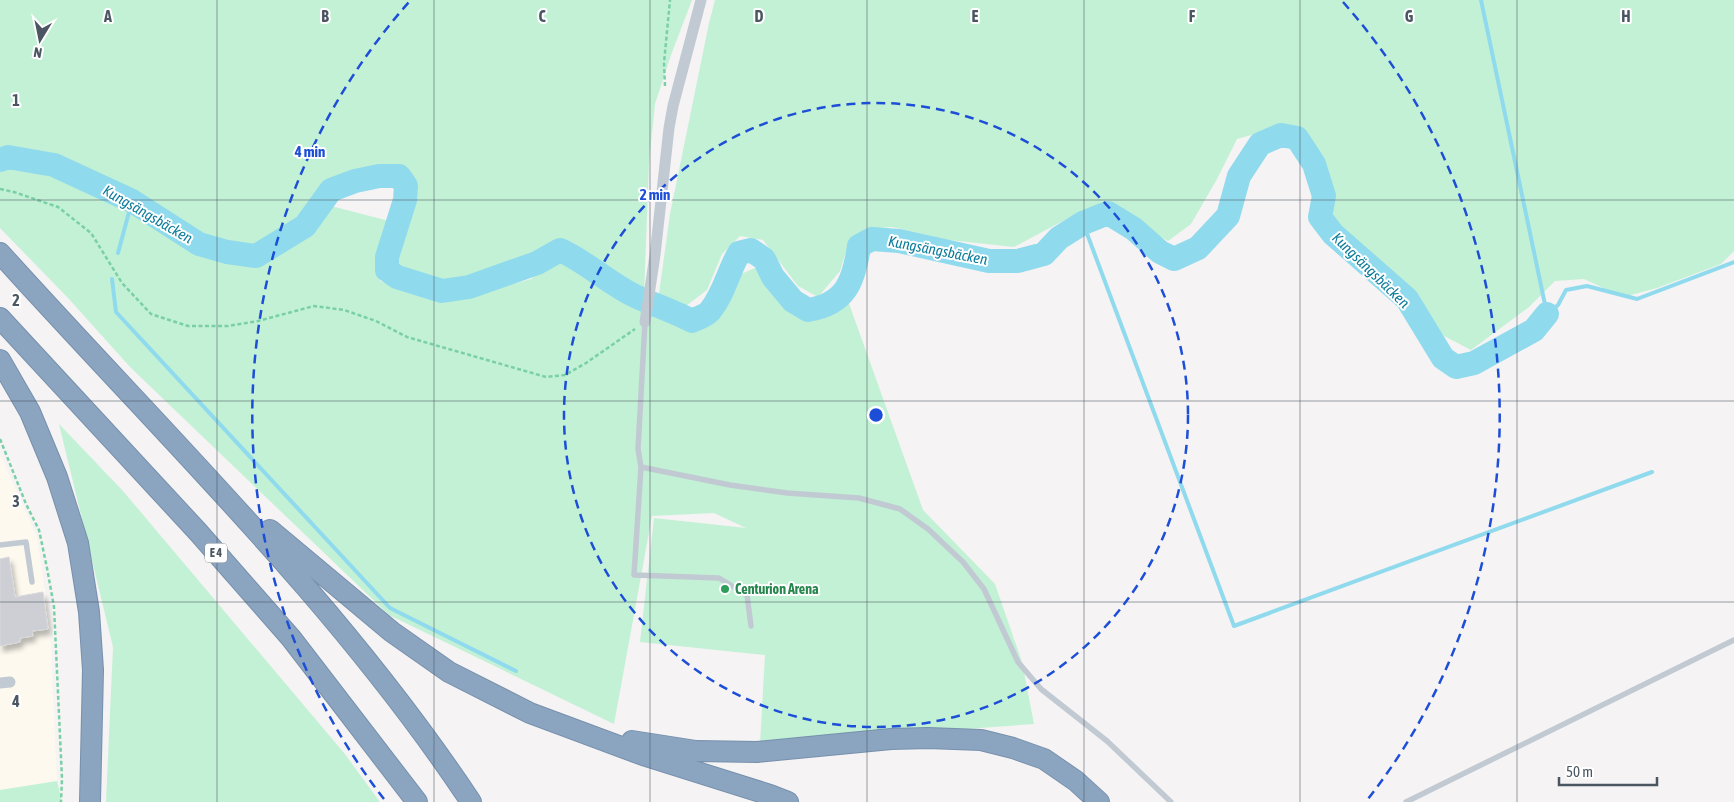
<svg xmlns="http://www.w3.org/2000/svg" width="1734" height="802" font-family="'Asap Condensed',sans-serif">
<defs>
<filter id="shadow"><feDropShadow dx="3" dy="5.5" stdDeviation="2.5" flood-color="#0004"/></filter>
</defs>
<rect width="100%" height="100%" fill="#f5f3f3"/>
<path fill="#fdf9ef" d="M0 454 37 537 50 625 57 781 0 790Z"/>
<path fill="#c3f1d5" d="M0 0H692L671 55 655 104 649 162 644 296 617 282 572 249 556 242 520 267 460 285 436 287 402 274 391 264 394 249 406 221 415 186 403 172 378 170 353 175 324 187 300 223 256 251 243 252 201 237 129 193 47 157 15 149 0 152Z
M715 0H1734V251L1721 264 1657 288 1623 297 1584 279 1555 281 1529 307 1471 350 1444 336 1414 301 1367 261 1333 229 1322 170 1303 131 1269 130 1237 139 1217 179 1191 224 1168 241 1132 221 1092 207 1057 224 1014 247 949 240 892 227 865 229 849 242 840 271 818 297 798 286 763 240 740 236 722 254 707 290 686 306 658 301 670 214 709 23Z
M19 164 57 172 95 191 163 229 186 244 225 261 258 264 311 232 331 206 393 222 386 232 376 261 380 281 439 300 471 296 531 279 558 260 612 287 638 306 665 316 688 328 708 321 727 301 734 277 755 268C771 295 782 307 810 321L827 315 847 298 923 510 995 584 1022 662 1034 724 760 744 765 655 640 642 654 518 746 528 714 513 652 516 614 724 389 615 130 367 69 299 0 228V169Z
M59 424 123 491 344 753 380 802H106L113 647Z
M57 781 62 802H0V790Z"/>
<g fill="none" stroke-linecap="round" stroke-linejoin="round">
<path stroke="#90daee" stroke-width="4" d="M1481 0 1547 314 1558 305 1566 290 1587 286 1637 299 1734 262
M1083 223 1234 626 1652 472
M118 253 132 201
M112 279 116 312 390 608 516 671"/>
<path stroke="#90daee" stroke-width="24" d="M0 160 8 157 54 165 132 201 199 244 227 252 256 256 305 226 331 190 355 181 379 176H399L406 186 405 200 387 257V270L397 277 442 291 469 287 537 263 560 250C587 262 608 283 635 296 654 305 673 311 692 321 697 318 706 316 710 311 724 294 728 272 739 253L751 250 764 259 773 277 793 301 808 310C846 304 854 281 859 246L872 239 899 241 989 261H1018L1044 254 1059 238 1083 223 1108 213 1134 229 1160 252 1174 259 1198 248 1228 216 1239 176 1260 144 1281 135 1297 138 1314 164 1324 196 1320 217 1333 234 1407 299 1443 358 1456 367 1474 363 1534 330 1547 314"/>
</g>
<path fill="#cdcfd5" stroke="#d7d9de" filter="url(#shadow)" d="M9 557 15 597 43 592 48 629 32 631 33 636 20 638V642L0 646V559Z"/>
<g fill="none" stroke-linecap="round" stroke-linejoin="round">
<g stroke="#7690ad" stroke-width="22">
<path id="motorway" d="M0 253C161 432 337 600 471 802
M0 318 198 532 291 638 417 802
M0 360 30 412 57 477 78 543 89 612 93 670 90 802
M270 530 392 632 449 672 530 713 643 755 770 795 788 802
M632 741 696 751 757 752 891 739 928 738 981 740 1013 748 1044 759 1076 781 1099 802"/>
</g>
<path stroke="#7ad0a6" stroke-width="2.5" stroke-dasharray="4 2.5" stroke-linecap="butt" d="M665 86 664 63 670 0
M0 189 14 192 58 207 91 233 122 283 151 314 188 326H228L258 321 314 306 344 310 376 321 407 337 546 377 565 375 586 363 635 329
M0 439 26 504 39 530 47 568 54 607 62 779 61 802"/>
<path stroke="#c1cad2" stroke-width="5.5" d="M645 322 638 449 641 467 730 485 787 493 859 498 900 509 928 529 963 562 984 589 1018 662 1041 689 1107 741 1171 802
M641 467 634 575 719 578 747 595 751 626
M0 545 26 542 32 582
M1406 802 1734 640"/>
<path stroke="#c1cad2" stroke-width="11" d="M645 322 655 255 669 128 673 106 701 0
M0 683 10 682"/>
<use href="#motorway" stroke="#8ba5c1" stroke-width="20"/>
</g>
<path fill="none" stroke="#4a5661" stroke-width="1" stroke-opacity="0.55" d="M217 0V802M434 0V802M650 0V802M867 0V802M1084 0V802M1300 0V802M1517 0V802M0 200H1734M0 401H1734M0 602H1734"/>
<g fill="none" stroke="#1d4ed8" stroke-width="2.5" stroke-dasharray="9 6">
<circle cx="876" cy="415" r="312"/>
<path d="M384 799A624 624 0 0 1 409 2M1343 2A624 624 0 0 1 1368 799"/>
</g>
<circle fill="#2e9e5b" stroke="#fff" stroke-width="2" cx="725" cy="589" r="5"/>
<g text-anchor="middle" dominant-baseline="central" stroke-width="4" stroke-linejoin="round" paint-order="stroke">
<rect fill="#fff" stroke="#808990" stroke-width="1" x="205" y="543.5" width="22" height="19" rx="4"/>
<g font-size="12" font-weight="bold" fill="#4a5661">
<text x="216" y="553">E 4</text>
</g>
<g font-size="14" font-weight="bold" fill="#27864d" stroke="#fff" text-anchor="start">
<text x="735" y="589">Centurion Arena</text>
</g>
<g font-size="15" font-style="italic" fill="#0c7c9b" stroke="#fff">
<text transform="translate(148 214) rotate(30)">Kungsängsbäcken</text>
<text transform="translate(938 250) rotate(11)">Kungsängsbäcken</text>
<text transform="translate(1371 270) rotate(44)">Kungsängsbäcken</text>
</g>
</g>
<g font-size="16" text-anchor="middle" font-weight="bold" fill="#4a5661" stroke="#fff" stroke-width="4" stroke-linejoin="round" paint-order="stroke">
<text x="108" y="22">A</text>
<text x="325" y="22">B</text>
<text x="542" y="22">C</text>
<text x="759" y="22">D</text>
<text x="975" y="22">E</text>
<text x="1192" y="22">F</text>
<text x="1409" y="22">G</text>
<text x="1626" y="22">H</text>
<text x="16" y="106">1</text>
<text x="16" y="306">2</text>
<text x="16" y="507">3</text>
<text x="16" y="707">4</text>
</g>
<circle cx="876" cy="415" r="8" fill="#1d4ed8" stroke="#fff" stroke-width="2.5"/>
<g font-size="15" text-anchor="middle" font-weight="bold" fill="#1d4ed8" stroke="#fff" stroke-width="4" stroke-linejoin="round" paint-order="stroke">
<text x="310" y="157">4 min</text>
<text x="655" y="200">2 min</text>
</g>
<g transform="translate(40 40) rotate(190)" stroke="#ffffff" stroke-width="4" paint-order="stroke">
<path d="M0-4L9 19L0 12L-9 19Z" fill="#4a5661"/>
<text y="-8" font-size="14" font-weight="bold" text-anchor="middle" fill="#4a5661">N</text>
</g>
<path d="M1559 777v8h98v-8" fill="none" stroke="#4a5661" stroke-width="2.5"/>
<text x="1566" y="777" font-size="15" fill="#4a5661" stroke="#ffffff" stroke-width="4" paint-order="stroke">50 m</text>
</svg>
